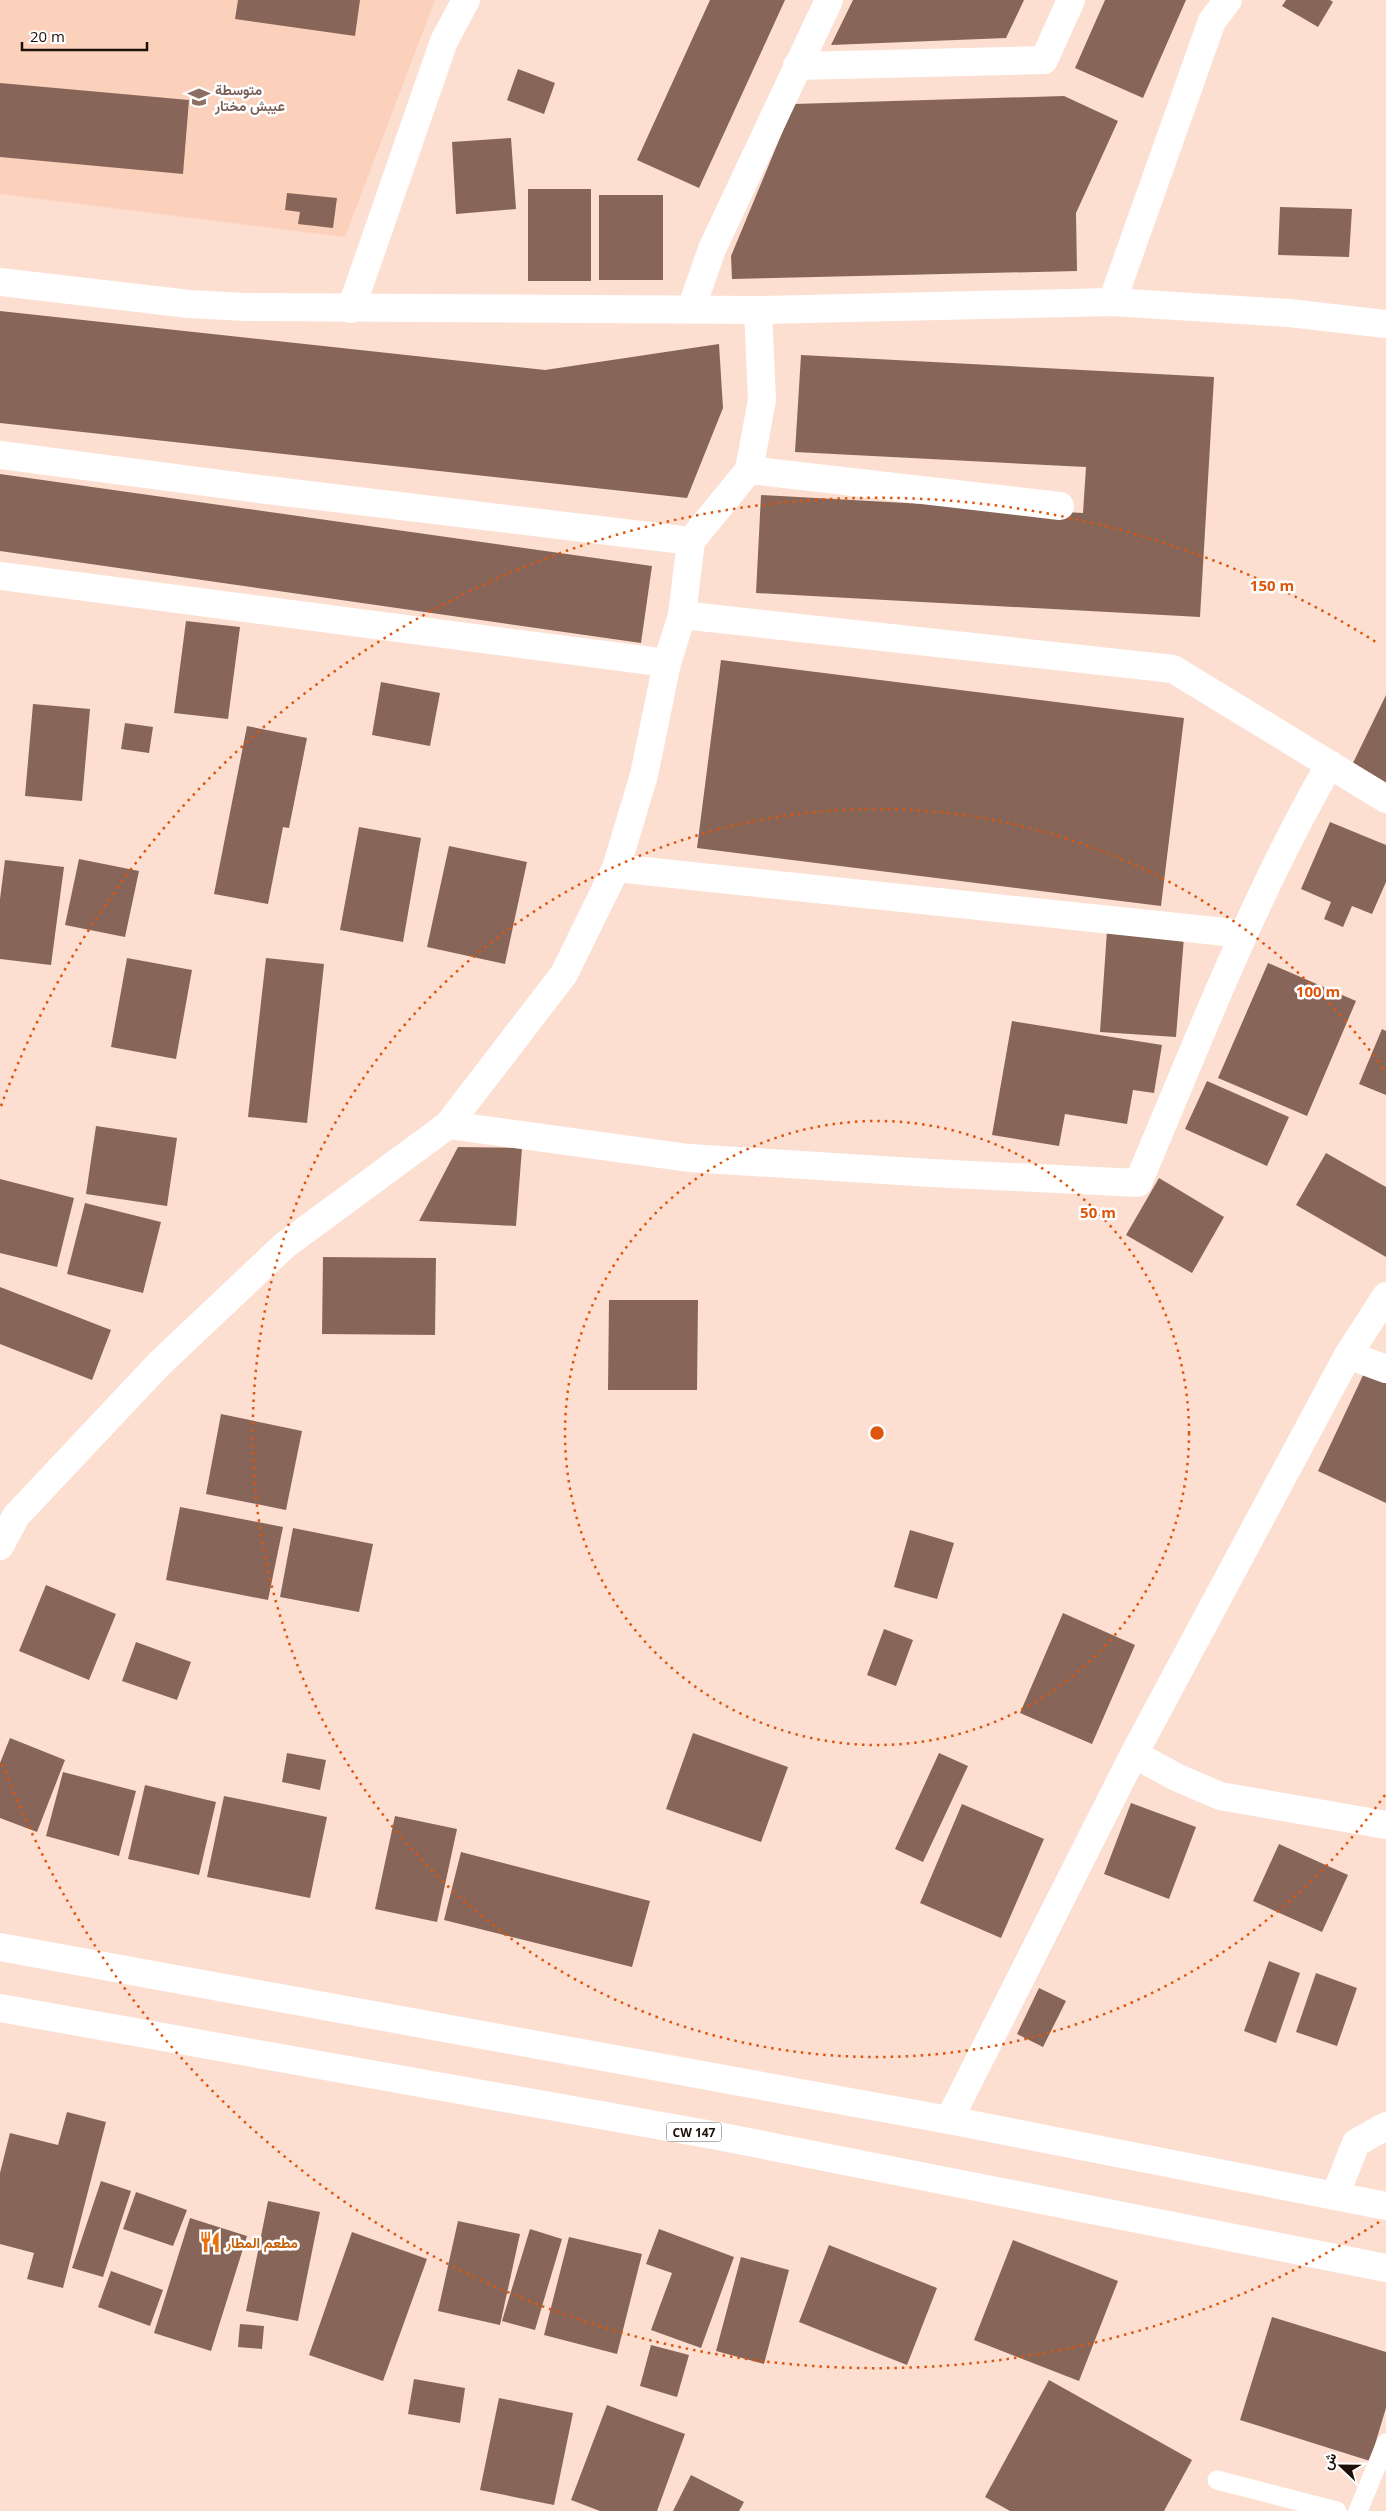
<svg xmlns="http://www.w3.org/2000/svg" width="1386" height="2511" font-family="'Open Sans',Vazirmatn,sans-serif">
<rect width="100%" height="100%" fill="#fcdfd1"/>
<path fill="#fcd1bb" d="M0 0H435L345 237 0 194Z"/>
<path fill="#876659" d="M238 0H360L355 36 235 19Z
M710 0H785L699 188 637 160Z
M853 0H1024L1006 38 831 45Z
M1105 0H1186L1143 98 1075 68Z
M1286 0H1330L1333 2 1318 27 1282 6Z
M518 69 555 83 544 114 507 100Z
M0 83 189 100 183 174 0 157Z
M1064 96 1118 121 1076 213 1077 271 732 279 731 256 794 104Z
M511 138 516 209 456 214 452 142Z
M528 189H591V281H528Z
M287 193 337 198 333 228 298 224 300 212 285 210Z
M599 195H663V280H599Z
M1280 207 1352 209 1349 257 1278 255Z
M0 311 545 370 719 344 723 408 687 498 0 423Z
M801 355 1214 377 1200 617 756 593 761 495 1083 513 1086 467 795 452Z
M0 474 652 566 641 643 0 551Z
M186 621 240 627 228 719 174 713Z
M721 660 1184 718 1161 906 697 848Z
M381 682 440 693 430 746 372 735Z
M1386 695V784L1351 767Z
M33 704 90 709 82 801 25 796Z
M125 723 153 727 149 753 121 749Z
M247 726 307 738 289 828 283 827 268 904 214 894Z
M1330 822 1386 845V882L1372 914 1352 906 1343 927 1324 919 1331 902 1301 889Z
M359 827 421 838 403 942 340 930Z
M449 846 527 862 505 964 427 947Z
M79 859 139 871 125 937 65 925Z
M5 860 64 867 51 965 0 959V899Z
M1107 931 1184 937 1176 1037 1100 1032Z
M127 958 192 970 176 1059 111 1047Z
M266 958 324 964 307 1123 248 1117Z
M1268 963 1356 1001 1307 1116 1218 1078Z
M1012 1021 1162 1045 1154 1093 1133 1090 1127 1124 1065 1114 1059 1146 992 1135Z
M1382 1029 1386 1031V1095L1359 1084Z
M1207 1081 1289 1117 1267 1166 1185 1129Z
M96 1126 177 1138 167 1206 86 1194Z
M458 1147 522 1148 516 1226 419 1221Z
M1326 1153 1386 1187V1257L1296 1205Z
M1159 1178 1224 1217 1192 1273 1126 1235Z
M0 1179 74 1198 57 1267 0 1253Z
M85 1203 161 1222 143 1293 67 1274Z
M323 1257 436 1258 435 1335 322 1334Z
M0 1287 111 1330 92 1380 0 1344Z
M609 1300H698L697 1390H608Z
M1365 1371 1386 1381V1503L1318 1471Z
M221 1414 302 1431 286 1510 206 1494Z
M180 1507 283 1527 268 1600 166 1580Z
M293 1528 373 1544 359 1612 280 1597Z
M910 1530 954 1543 937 1599 894 1587Z
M46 1585 116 1614 89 1680 19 1651Z
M1063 1613 1135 1645 1092 1744 1020 1713Z
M884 1629 913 1640 896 1686 867 1675Z
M136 1642 191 1662 177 1700 122 1681Z
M693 1733 788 1767 761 1842 666 1809Z
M10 1738 65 1760 37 1832 0 1818V1763Z
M287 1753 326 1760 320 1790 282 1782Z
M939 1753 968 1766 923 1862 895 1849Z
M63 1772 136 1791 119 1856 46 1836Z
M145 1785 216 1802 199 1875 128 1859Z
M224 1796 327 1817 310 1898 207 1877Z
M1131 1803 1196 1827 1169 1899 1104 1874Z
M962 1804 1044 1839 1001 1938 920 1903Z
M395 1816 457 1829 437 1922 375 1909Z
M1279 1844 1348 1875 1322 1932 1253 1901Z
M461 1852 650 1901 632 1967 444 1920Z
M1269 1961 1300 1973 1276 2043 1244 2031Z
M1316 1973 1357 1988 1337 2046 1296 2032Z
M1039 1988 1066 2001 1043 2047 1017 2034Z
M67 2112 106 2122 63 2288 27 2279 34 2253 0 2244V2173L10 2133 58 2145Z
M101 2181 131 2191 103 2277 72 2268Z
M136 2192 187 2210 173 2246 123 2229Z
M268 2201 320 2212 298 2321 246 2311Z
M190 2218 247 2236 211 2351 154 2333Z
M458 2221 520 2234 500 2325 438 2311Z
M530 2229 562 2239 535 2330 502 2321Z
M659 2229 734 2257 701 2348 651 2330 672 2273 646 2264Z
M352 2232 427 2259 383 2381 309 2355Z
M569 2237 642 2254 617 2354 544 2335Z
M1013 2240 1118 2281 1079 2381 974 2340Z
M829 2245 937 2288 907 2365 799 2322Z
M741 2257 789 2270 764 2364 716 2351Z
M111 2271 163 2290 150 2326 98 2307Z
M1272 2317 1386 2352V2408L1370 2461 1240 2420Z
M240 2324 264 2326 262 2349 238 2347Z
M651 2345 689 2355 677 2397 640 2386Z
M414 2379 465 2388 460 2423 408 2414Z
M1049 2380 1192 2460 1164 2511H1010L985 2497Z
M499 2398 573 2413 554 2505 480 2490Z
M607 2405 685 2434 657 2511H600L571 2500Z
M691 2475 744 2502 739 2511H673Z"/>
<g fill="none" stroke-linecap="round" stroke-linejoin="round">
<path stroke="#fff" stroke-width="19" d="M1217 2480 1337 2511
M1358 2511 1386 2443"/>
<path stroke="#fff" stroke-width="28" d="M797 66 1044 60 1071 0
M1112 302 1212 21 1228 0
M351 309 444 41 466 0
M691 309 712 249 829 0
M0 455 267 490 691 541
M749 470 1060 506
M0 576 667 663
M682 615 1173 669 1386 799
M616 868 1244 934
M448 1125 689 1158 931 1173 1138 1183C1198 1042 1253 897 1330 764
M1348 1355 1386 1369
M0 1546 16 1516 160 1363 285 1245 448 1125 564 974 616 868 644 775 667 663 682 615 691 541 749 470 762 400 758 310
M1134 1754 1176 1777 1220 1796 1386 1825
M949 2120 1134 1754 1348 1355 1386 1296
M1335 2196 1356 2143 1386 2126"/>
<path stroke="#fff" stroke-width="28" d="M0 282 189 304 246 307 758 310 1112 302 1289 313 1386 324"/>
<path stroke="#fff" stroke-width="28" d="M0 1947 949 2120 1386 2206
M0 2008 718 2136 1386 2268"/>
</g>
<g fill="none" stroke="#de550c" stroke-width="2.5" stroke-dasharray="2.5 5">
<circle cx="877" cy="1433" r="312"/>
<path d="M1385 1795A624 624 0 1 1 1385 1071"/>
<path d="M1379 2222A935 935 0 0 1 1 1760M1 1106A935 935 0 0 1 1379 644"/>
</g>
<defs>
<g id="school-bare" transform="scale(1.725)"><path d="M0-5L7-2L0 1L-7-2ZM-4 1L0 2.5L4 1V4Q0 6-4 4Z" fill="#8d6e63" stroke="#fff" stroke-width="2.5" paint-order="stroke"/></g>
<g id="restaurant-bare" transform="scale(1.725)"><path d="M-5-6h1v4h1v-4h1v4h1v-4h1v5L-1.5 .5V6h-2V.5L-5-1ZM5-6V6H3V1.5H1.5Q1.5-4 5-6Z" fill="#e8710a" stroke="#fff" stroke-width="2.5" paint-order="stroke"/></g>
</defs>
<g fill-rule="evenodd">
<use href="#school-bare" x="199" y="97"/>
<use href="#restaurant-bare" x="210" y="2242"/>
</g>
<g text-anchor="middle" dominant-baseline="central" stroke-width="5" stroke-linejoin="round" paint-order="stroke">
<rect fill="#fff" stroke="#605853" stroke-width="1" x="666.5" y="2122.5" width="55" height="19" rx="4"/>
<g font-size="12" font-weight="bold" fill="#1c1009">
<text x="694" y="2132">CW 147</text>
</g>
<g font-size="14" font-weight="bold" fill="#785e54" stroke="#fff" text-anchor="start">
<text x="215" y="89">متوسطة<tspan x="215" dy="16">عيبش مختار</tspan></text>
</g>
<g font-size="14" font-weight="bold" fill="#c56008" stroke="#fff" text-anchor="start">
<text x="226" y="2242">مطعم المطار</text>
</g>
</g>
<circle cx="877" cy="1433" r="8" fill="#de550c" stroke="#fff" stroke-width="2.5"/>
<g font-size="15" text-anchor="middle" font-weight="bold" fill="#de550c" stroke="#fff" stroke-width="5" stroke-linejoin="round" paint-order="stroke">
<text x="1272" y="591">150 m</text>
<text x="1318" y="997">100 m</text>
<text x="1098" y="1218">50 m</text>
</g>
<g transform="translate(1341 2466) rotate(292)" stroke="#ffffff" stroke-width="4" paint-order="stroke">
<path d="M0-4L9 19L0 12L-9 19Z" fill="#1c1009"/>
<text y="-8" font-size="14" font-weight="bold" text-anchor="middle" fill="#1c1009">ش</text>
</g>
<path d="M22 42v8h125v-8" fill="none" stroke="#1c1009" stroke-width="2.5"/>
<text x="30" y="42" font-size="15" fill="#1c1009" stroke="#ffffff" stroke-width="4" paint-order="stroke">20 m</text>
</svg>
